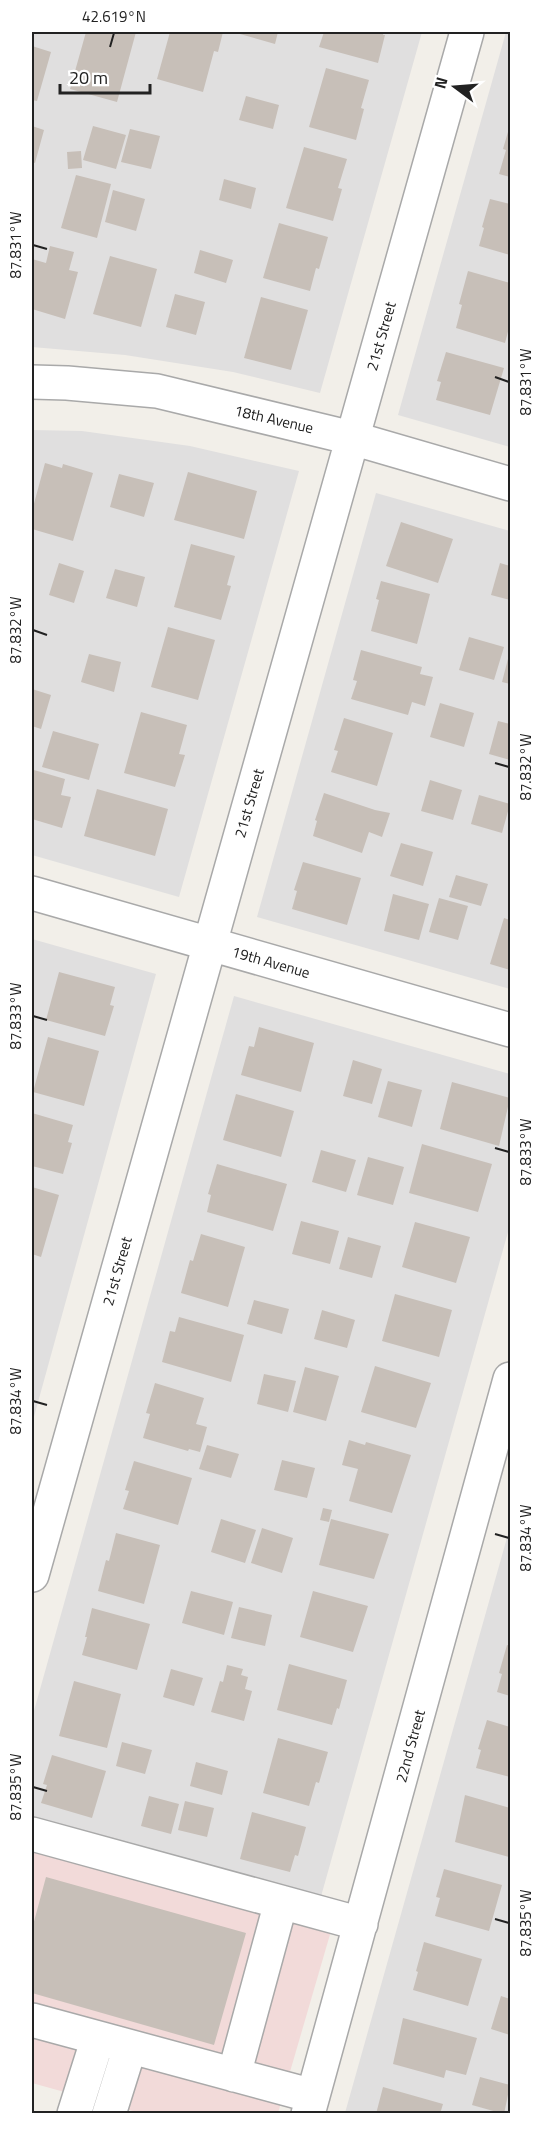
<svg xmlns="http://www.w3.org/2000/svg" width="542" height="2145" font-family="'Titillium Web',sans-serif">
<rect width="100%" height="100%" fill="#f2efe9"/>
<path fill="#e0dfdf" d="M32 32H422L320 393 233 372 125 355 32 347Z
M506 32H510V447L398 415Z
M32 430 82 431 190 446 299 471 179 897 32 855Z
M376 493 510 531V989L257 917Z
M32 939 156 974 32 1424Z
M234 996 510 1074V1225L320 1900 32 1820V1718Z
M510 1527V2113H345Z"/>
<path fill="#f2dad9" d="M32 1846 331 1931 278 2113H140L32 2083Z"/>
<path fill="#c7bfb8" d="M86 32H136L117 102 70 89Z
M170 32H223L218 52 214 51 203 92 157 79Z
M240 32H278L275 44 240 34Z
M324 32H384L383 35H385L378 63 319 47Z
M32 46 51 52 37 101 32 100Z
M326 68 369 80 361 108 364 109 356 140 309 127Z
M246 96 279 105 273 129 239 120Z
M510 125V177L499 174 506 150 503 149Z
M32 126 44 130 35 163 32 162Z
M93 126 126 135 116 169 83 160Z
M130 129 160 136 151 169 121 162Z
M304 147 347 159 338 188 342 189 333 221 286 208Z
M81 151 82 168 68 169 67 152Z
M76 175 111 184 97 238 61 228Z
M224 179 256 188 251 209 219 200Z
M113 190 145 199 136 231 105 222Z
M490 199 510 204V255L479 246 484 228 482 227Z
M279 223 328 237 319 269 316 268 310 291 263 278Z
M50 246 74 252 69 270 78 272 65 319 32 309V259L46 263Z
M200 250 233 260 226 283 194 273Z
M110 256 157 269 141 327 93 314Z
M468 271 510 283V324L505 343 456 328 462 305 459 304Z
M175 294 205 302 196 335 166 327Z
M261 297 308 310 291 370 244 358Z
M446 352 504 368 490 415 436 400 441 382 437 381Z
M45 463 62 468 63 464 93 473 73 541 32 529V511Z
M188 472 257 491 244 539 174 520Z
M119 474 154 483 144 517 110 507Z
M401 522 453 539 438 583 386 566Z
M191 544 235 556 227 585 231 586 221 620 174 607Z
M59 563 84 571 74 603 49 595Z
M500 563 510 566V600L491 595Z
M115 569 145 577 137 607 106 598Z
M381 581 430 594 417 644 371 631 379 600 376 599Z
M168 627 215 640 198 700 151 687Z
M469 637 504 647 494 680 459 670Z
M361 650 422 667 420 674 433 677 425 706 412 702 408 715 351 699 357 681 353 680Z
M510 651V684L502 682Z
M89 654 121 662 114 692 81 682Z
M32 689 51 695 41 729 32 726Z
M440 703 474 713 464 747 430 737Z
M141 712 187 725 179 754 185 755 175 787 124 773Z
M344 718 393 733 377 786 331 772 338 751 334 750Z
M498 721 510 724V760L489 754Z
M53 731 99 744 89 780 42 767Z
M34 770 65 779 61 795 71 797 62 828 32 819V778Z
M430 780 462 790 453 820 421 811Z
M97 789 168 809 155 856 84 836Z
M324 793 375 810 390 813 382 837 369 832 362 853 313 836 317 821 315 820Z
M479 795 510 804 502 833 471 824Z
M401 843 433 852 423 886 390 876Z
M303 862 361 878 347 925 292 909 297 891 294 890Z
M456 875 488 884 481 906 449 897Z
M393 894 429 904 419 940 384 931Z
M439 898 468 906 458 940 429 932Z
M504 918 510 920V970L490 964Z
M59 972 115 987 110 1005 114 1006 105 1036 46 1020Z
M259 1027 314 1043 301 1092 241 1075 249 1046 254 1047Z
M48 1037 99 1051 84 1106 33 1092Z
M353 1060 382 1069 372 1104 343 1096Z
M388 1081 422 1090 412 1127 378 1117Z
M452 1082 510 1098 499 1146 440 1129Z
M236 1094 294 1111 281 1157 223 1140Z
M32 1113 73 1125 68 1142 72 1143 63 1174 32 1166Z
M422 1144 492 1164 478 1212 409 1193Z
M321 1150 356 1160 346 1192 312 1182Z
M368 1157 404 1167 393 1205 357 1195Z
M217 1164 287 1184 273 1231 207 1212 211 1195 208 1194Z
M32 1187 59 1195 41 1257 32 1254Z
M301 1221 339 1231 330 1264 292 1254Z
M415 1222 470 1237 456 1283 402 1267Z
M201 1234 245 1247 228 1307 181 1293 190 1260 193 1261Z
M348 1237 381 1246 372 1278 339 1269Z
M395 1294 452 1310 439 1357 382 1341Z
M254 1300 289 1309 282 1334 247 1324Z
M322 1310 355 1320 347 1348 314 1339Z
M179 1317 244 1335 231 1382 162 1362 170 1331 175 1332Z
M375 1366 431 1383 416 1428 361 1412Z
M305 1367 339 1376 326 1421 293 1412Z
M264 1374 296 1381 288 1412 257 1404Z
M155 1383 204 1398 196 1424 207 1427 200 1452 189 1449 188 1451 143 1438 150 1414 146 1413Z
M349 1440 365 1445 366 1442 411 1455 392 1513 349 1501 358 1469 342 1465Z
M207 1445 239 1454 231 1478 199 1469Z
M282 1460 315 1468 307 1498 274 1490Z
M134 1461 192 1478 178 1525 123 1509 129 1491 125 1490Z
M323 1508 332 1510 329 1522 320 1520Z
M221 1519 256 1530 245 1563 211 1552Z
M331 1519 389 1534 374 1579 319 1565Z
M262 1528 293 1538 282 1573 251 1563Z
M116 1533 160 1545 144 1604 98 1591 106 1560 109 1561Z
M191 1591 233 1602 224 1635 182 1623Z
M313 1591 368 1606 353 1652 300 1637Z
M239 1607 272 1615 265 1646 231 1638Z
M92 1608 150 1624 137 1670 82 1655 87 1637H85Z
M507 1645 510 1646V1696L497 1692 502 1674 499 1673Z
M289 1664 347 1680 339 1709 337 1708 332 1725 277 1710Z
M227 1665 243 1669 241 1675 248 1677 245 1689 252 1691 244 1721 211 1712 220 1681 223 1682Z
M171 1669 203 1678 194 1706 163 1697Z
M74 1681 121 1694 107 1748 59 1736Z
M487 1720 510 1727V1777L476 1768 481 1750 478 1749Z
M278 1738 328 1752 319 1783 316 1782 309 1806 263 1793Z
M122 1742 152 1750 145 1774 116 1766Z
M52 1755 106 1771 92 1818 41 1803 47 1785 43 1784Z
M196 1762 228 1771 222 1795 190 1786Z
M465 1795 510 1808 509 1857 455 1842Z
M149 1796 179 1804 171 1834 141 1826Z
M185 1801 214 1808 207 1837 178 1830Z
M252 1812 306 1827 298 1856 295 1855 290 1872 240 1859Z
M444 1869 502 1885 489 1931 435 1916 440 1898 436 1897Z
M46 1877 246 1933 214 2045 32 1993V1929Z
M424 1942 482 1959 468 2006 413 1990 418 1972 416 1971Z
M501 1996 510 1999V2035L491 2029Z
M403 2018 477 2038 466 2075 446 2070 444 2078 393 2064Z
M480 2077 510 2085 504 2114 472 2105Z
M383 2087 443 2104 440 2114H376Z"/>
<g fill="none" stroke-linecap="round" stroke-linejoin="round">
<g stroke="#a9a9a9" stroke-width="36">
<path id="minor" d="M32 382 67 383 157 391 352 438 510 484
M32 893 510 1030
M32 1575 467 32
M32 1834 361 1924
M32 2020 313 2096
M234 2075 281 1902
M74 2114 98 2038
M109 2114 130 2047
M308 2114 510 1379"/>
</g>
<use href="#minor" stroke="#fff" stroke-width="33"/>
</g>
<path fill="none" stroke="#222" stroke-width="2" d="M110 47 114 33M33 245 47 249M495 377 509 382M33 630 47 635M495 763 509 767M33 1016 47 1020M495 1148 509 1152M33 1401 47 1405M495 1534 509 1538M33 1787 47 1791M495 1919 509 1923"/>
<g text-anchor="middle" dominant-baseline="central" stroke-width="4.5" stroke-linejoin="round" paint-order="stroke">
<g font-size="15" fill="#222" stroke="#fff">
<text transform="translate(381 336) rotate(-74)">21st Street</text>
<text transform="translate(274 419) rotate(13)">18th Avenue</text>
<text transform="translate(249 803) rotate(-74)">21st Street</text>
<text transform="translate(271 962) rotate(16)">19th Avenue</text>
<text transform="translate(117 1271) rotate(-74)">21st Street</text>
<text transform="translate(410 1746) rotate(-75)">22nd Street</text>
</g>
</g>
<rect width="542" height="2145" fill="none" stroke="#ffffff" stroke-width="66"/>
<g transform="translate(455 87) rotate(286)" stroke="#ffffff" stroke-width="4.5" paint-order="stroke">
<path d="M0-4.5L10 22L0 15L-10 22Z" fill="#222222"/>
<text y="-9" font-size="16" font-weight="bold" text-anchor="middle" fill="#222222">N</text>
</g>
<path d="M60 84v9h90v-9" fill="none" stroke="#222222" stroke-width="3"/>
<text x="69" y="84" font-size="18" fill="#222222" stroke="#ffffff" stroke-width="4.5" paint-order="stroke">20 m</text>
<rect x="33" y="33" width="476" height="2079" fill="none" stroke="#222" stroke-width="2"/>
<g font-size="15" text-anchor="middle" fill="#222">
<text x="114" y="22">42.619°N</text>
<text transform="translate(16 245) rotate(-90)" y="5">87.831°W</text>
<text transform="translate(526 382) rotate(-90)" y="5">87.831°W</text>
<text transform="translate(16 630) rotate(-90)" y="5">87.832°W</text>
<text transform="translate(526 767) rotate(-90)" y="5">87.832°W</text>
<text transform="translate(16 1016) rotate(-90)" y="5">87.833°W</text>
<text transform="translate(526 1152) rotate(-90)" y="5">87.833°W</text>
<text transform="translate(16 1401) rotate(-90)" y="5">87.834°W</text>
<text transform="translate(526 1538) rotate(-90)" y="5">87.834°W</text>
<text transform="translate(16 1787) rotate(-90)" y="5">87.835°W</text>
<text transform="translate(526 1923) rotate(-90)" y="5">87.835°W</text>
</g>
</svg>
